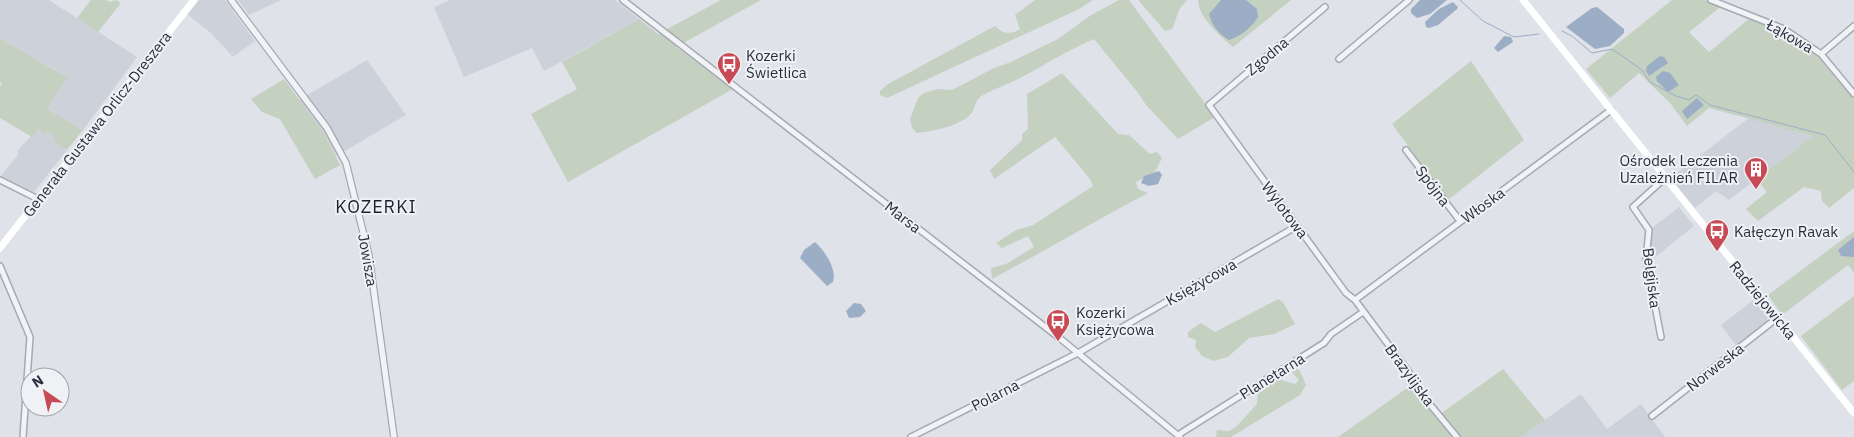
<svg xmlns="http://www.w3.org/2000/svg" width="1854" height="437" font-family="'IBM Plex Sans',sans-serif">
<rect width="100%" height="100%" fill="#dfe2e8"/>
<path fill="#cdd1da" d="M0 0H49L137 57 83 130 47 109 66 76 0 38Z
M199 0H225L255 41 233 57 211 33 187 14Z
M238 0H281L249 15Z
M450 0H615L639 19 544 71 532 48 464 77 434 7Z
M367 60 406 115 336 156 325 135 299 100Z
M1749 118 1813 136 1729 200 1716 191 1695 208 1670 178Z
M38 129 44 134 49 132 53 135 54 141 67 150 34 192 0 177 18 155V150Z
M1679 207 1694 226 1649 262 1647 249 1651 229Z
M1755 299 1768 315 1767 321 1736 345 1721 325Z
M1581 394 1607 429 1641 404 1665 437H1521Z"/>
<path fill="#c4d1c1" d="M91 0H106L110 2 116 0 121 3 98 32 77 18Z
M721 0H761L676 47 733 89 568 182 531 114 577 89 562 62 639 19 658 34Z
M1035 0H1093L1079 9 887 98 880 95V91L888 84 995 26C1003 34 1010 35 1020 29L1015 15Z
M1119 0H1129L1215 117 1178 139 1146 105 1139 94 1094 39C1068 50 1045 65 1020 78 1009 84 996 88 985 94 973 100 977 108 970 115 957 127 933 131 917 133L912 128 910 119 918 98 924 93 937 89 952 90 994 68 1011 62 1058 39 1091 15Z
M1138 0H1187L1180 8 1172 29 1165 31Z
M1198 0H1291L1233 47C1220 36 1198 17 1198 0Z
M1672 0H1704L1723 5 1689 32 1709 52 1750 18 1781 31 1800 42 1818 57 1854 100V188L1829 208 1822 201 1821 191 1804 187 1758 221 1746 209 1767 192 1756 179 1813 136 1709 108 1687 126 1670 103 1639 73 1610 98 1586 69Z
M0 38 67 77 47 109 83 130 67 150 54 141 53 135 49 132 44 134 38 129 32 137 0 118V87L2 83 0 82Z
M1471 61 1524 140 1448 200 1392 124Z
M1062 73 1118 134 1129 135 1150 154 1157 152 1162 158 1155 172 1136 182 1138 189 1148 193C1096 220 1045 251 992 279L991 268 1006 264 1034 247 1028 236 1002 248 996 243 1016 230 1033 225 1093 186 1090 179 1055 137 994 179 990 170 1022 140V134L1028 129 1027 94Z
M284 79 325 135 340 165 315 179 280 119 262 112 251 99Z
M1854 231V273L1848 265 1782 315 1768 295Z
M1854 296V381L1842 390 1801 336Z
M1278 299 1283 302 1295 324 1274 334 1249 338 1228 357 1213 361 1202 356 1195 347 1196 340 1188 337V332L1201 323 1215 332Z
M1296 368 1300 371 1306 385 1300 395 1231 437H1216L1217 430 1229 431 1236 427 1257 404 1258 392 1262 387 1278 379 1295 384 1299 380 1291 371Z
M1503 369 1545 420 1521 437H1338L1410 386 1436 417Z"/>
<path fill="#9cadc6" d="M1221 0H1246L1257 9 1258 17C1251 28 1241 36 1229 40 1219 34 1212 26 1209 14Z
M1420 0H1447L1430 14 1417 18 1411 13V9Z
M1453 2 1458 7 1457 9 1438 25 1429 28 1426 27 1425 22 1439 9Z
M1597 7 1624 29V33L1610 46 1595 49 1566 27 1592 8Z
M1504 36 1511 37 1513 42 1498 52 1494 48Z
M1660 56 1664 57 1668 63 1649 76 1646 71 1647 66Z
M1663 71 1670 73 1679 85 1668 92 1657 81 1656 77Z
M1697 98 1704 105 1687 119 1682 111Z
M1159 171 1162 175 1158 184 1149 186 1141 183 1144 176Z
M1854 237V257L1841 256 1838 250Z
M815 242C825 251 837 269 833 282L827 286 800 258 804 250Z
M854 303 861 304 866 311 860 317 849 318 846 311Z"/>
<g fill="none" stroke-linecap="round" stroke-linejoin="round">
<path stroke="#9cadc6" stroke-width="1" d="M1460 0 1483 21 1514 37 1539 34
M1562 31 1572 36 1592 53 1612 49 1642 70 1650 82 1676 96 1689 100 1696 95 1710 105 1825 135 1854 172"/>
<g stroke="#a5a9b2" stroke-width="8">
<path id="minor" d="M623 0 1062 340 1180 437
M1711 0 1784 29 1821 54 1854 94
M1325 7 1209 105 1346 293 1355 300 1408 371 1423 396 1457 437
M1821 54 1854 26
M1339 59 1409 0
M1406 150 1460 221
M0 180 38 199
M0 266 30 337 23 437
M1355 300 1611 110
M1661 337 1646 259 1649 230 1633 207 1665 178
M1652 416 1777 318
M1178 435 1324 343 1331 334 1363 312
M911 437 1078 353 1297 226"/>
</g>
<g stroke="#a5a9b2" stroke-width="8">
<path id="tertiary" d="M231 0 327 128 346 163 369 256 394 437"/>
</g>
<use href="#minor" stroke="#f2f3f6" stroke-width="5"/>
<use href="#tertiary" stroke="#f2f3f6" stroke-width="5.5"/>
<path stroke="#fff" stroke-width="7" d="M1523 0 1854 413
M0 248 194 0"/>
</g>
<defs>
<g id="bus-pin" transform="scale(1.25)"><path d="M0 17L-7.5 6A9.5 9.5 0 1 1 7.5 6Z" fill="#c74a54" stroke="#eff1f5"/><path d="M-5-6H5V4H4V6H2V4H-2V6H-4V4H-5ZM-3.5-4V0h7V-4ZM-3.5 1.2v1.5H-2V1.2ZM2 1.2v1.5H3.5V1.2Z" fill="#fff"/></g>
<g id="building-pin" transform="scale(1.25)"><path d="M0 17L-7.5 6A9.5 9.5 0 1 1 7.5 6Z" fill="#c74a54" stroke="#eff1f5"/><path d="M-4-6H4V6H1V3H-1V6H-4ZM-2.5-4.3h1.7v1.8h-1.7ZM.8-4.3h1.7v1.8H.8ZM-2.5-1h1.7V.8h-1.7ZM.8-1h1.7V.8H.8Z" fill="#fff"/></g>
</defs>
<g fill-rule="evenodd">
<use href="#bus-pin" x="729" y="64"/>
<use href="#building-pin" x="1756" y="169"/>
<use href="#bus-pin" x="1717" y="231"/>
<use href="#bus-pin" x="1058" y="321"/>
</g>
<g text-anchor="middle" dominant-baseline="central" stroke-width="4" stroke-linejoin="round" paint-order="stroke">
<g font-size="15" fill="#292f3e" stroke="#eff1f5">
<text transform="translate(1790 36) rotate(30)">Łąkowa</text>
<text transform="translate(1267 56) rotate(-40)">Zgodna</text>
<text transform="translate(97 124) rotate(-52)">Generała Gustawa Orlicz-Dreszera</text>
<text transform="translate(1433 186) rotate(53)">Spójna</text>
<text transform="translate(1483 205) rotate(-36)">Włoska</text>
<text transform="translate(1285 210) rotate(53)">Wylotowa</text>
<text transform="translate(903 217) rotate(38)">Marsa</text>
<text transform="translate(368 260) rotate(80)">Jowisza</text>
<text transform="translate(1652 278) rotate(83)">Belgijska</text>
<text transform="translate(1201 282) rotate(-30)">Księżycowa</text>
<text transform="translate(1763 300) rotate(51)">Radziejowicka</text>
<text transform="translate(1715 367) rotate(-38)">Norweska</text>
<text transform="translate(1410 375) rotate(54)">Brazylijska</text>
<text transform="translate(1272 376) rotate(-32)">Planetarna</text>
<text transform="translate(995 395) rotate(-27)">Polarna</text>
</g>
<g font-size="15" fill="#292f3e" stroke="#eff1f5" text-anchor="start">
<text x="746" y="55">Kozerki<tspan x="746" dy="17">Świetlica</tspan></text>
<text x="1738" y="160" text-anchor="end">Ośrodek Leczenia<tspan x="1738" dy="17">Uzależnień FILAR</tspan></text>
<text x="1734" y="231">Kałęczyn Ravak</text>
<text x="1076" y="312">Kozerki<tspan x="1076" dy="17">Księżycowa</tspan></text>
</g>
<g font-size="18" letter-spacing="1" fill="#1b202f" stroke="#eff1f5">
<text x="376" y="206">KOZERKI</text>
</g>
</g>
<g transform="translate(45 392) rotate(326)"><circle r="24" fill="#eff1f5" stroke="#a0a3ac"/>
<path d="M0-4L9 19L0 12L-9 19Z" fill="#c74a54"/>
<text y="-8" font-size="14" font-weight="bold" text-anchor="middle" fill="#292f3e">N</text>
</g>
</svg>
